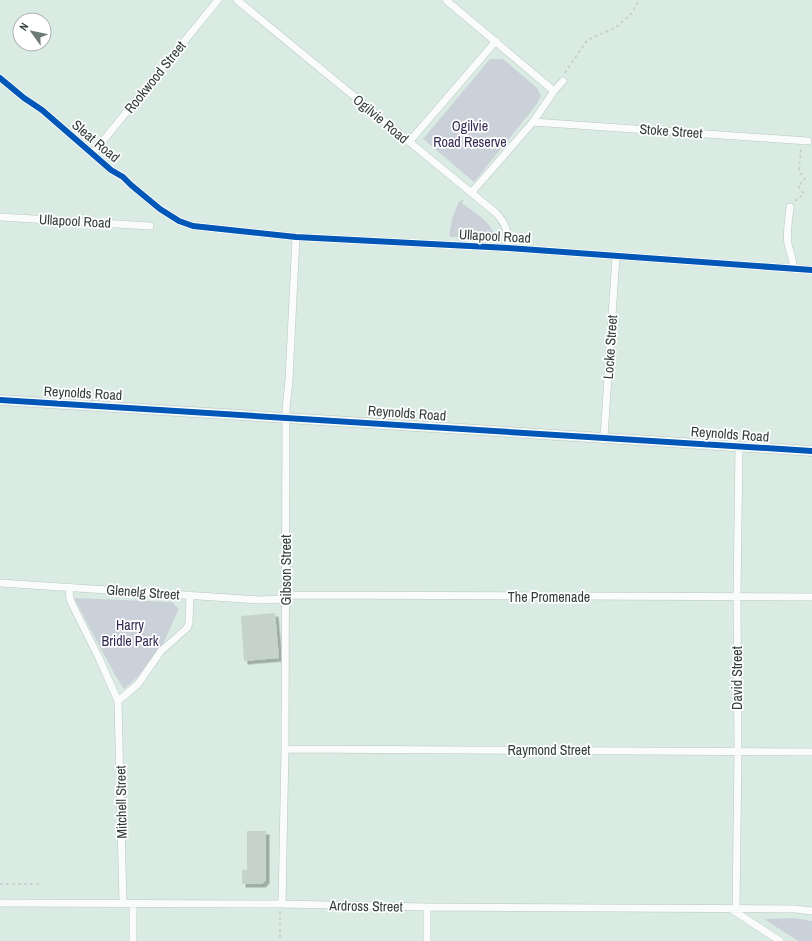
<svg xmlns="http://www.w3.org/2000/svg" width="812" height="941" font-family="'Archivo Narrow',sans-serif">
<defs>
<filter id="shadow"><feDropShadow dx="3.5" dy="3.5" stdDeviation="0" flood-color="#0004"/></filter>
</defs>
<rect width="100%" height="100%" fill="#daebe3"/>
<path fill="#cbd1d9" d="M490 59H503L537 88 541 96 537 104 474 182 423 139Z
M459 201C472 211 490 220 495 236L487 241 449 236 452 219Z
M74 598 172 602 179 609 162 646 144 671 124 689 115 675Z
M794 918 812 921V941H798L764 919Z"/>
<path fill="#c6d3cd" filter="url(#shadow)" d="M275 613 279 658 244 661 241 616Z
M247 831H266V880L262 884H242V870H247Z"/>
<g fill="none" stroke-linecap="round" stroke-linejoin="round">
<g stroke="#bac7c1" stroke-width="8">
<path id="street" d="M237 0 496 213C507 225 508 232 508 248
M446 0 554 91
M0 78 24 98 42 110 111 170 123 177 131 185 160 209 179 221 193 226 296 237 508 248 812 270
M533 122 808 141
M409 142 496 41
M93 153 218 0
M471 193 533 122 554 91 563 81
M790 207C789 219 786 232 788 244 790 253 794 260 793 269
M0 217 150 226
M604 437 616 256
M0 583 260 600 285 599
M69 587 70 599 73 606 99 658 118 701 123 904
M286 595 812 597
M118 701 138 684 161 651 187 628 189 623 190 595
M285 749 812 752
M0 903 280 904 427 907 795 909 812 911
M282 904 285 749 286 409 289 380 296 237
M731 909 780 941
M736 909 738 752 737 597 739 446
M133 941V904
M427 941V907"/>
</g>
<g stroke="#bac7c1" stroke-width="11">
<path id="secondary" d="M0 400 812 451"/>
</g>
<path stroke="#c5ccc9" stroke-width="1.5" stroke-dasharray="3 3" stroke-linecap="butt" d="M565 73 587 40 615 28 631 14 639 0
M795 201 804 194 798 186 805 179 800 173 799 169 801 148
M452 237 455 217 463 199
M0 884H39
M280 911V941"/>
<use href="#street" stroke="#f9fcfb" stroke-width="7"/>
<use href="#secondary" stroke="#e9f3f0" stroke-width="10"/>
<g stroke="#fff" stroke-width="8">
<path id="cycleway" d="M0 78 24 98 42 110 111 170 123 177 131 185 160 209 179 221 193 226 296 237 508 248 812 270
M0 400 812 451"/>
</g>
<use href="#cycleway" stroke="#0057b8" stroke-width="6"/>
</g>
<g text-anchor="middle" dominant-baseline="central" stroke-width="3.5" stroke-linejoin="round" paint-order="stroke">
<g font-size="14" fill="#323e39" stroke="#fff">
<text transform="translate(155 77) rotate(-51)">Rookwood Street</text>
<text transform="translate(381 119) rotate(40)">Ogilvie Road</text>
<text transform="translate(671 131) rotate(4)">Stoke Street</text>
<text transform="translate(96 141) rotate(40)">Sleat Road</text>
<text transform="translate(75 221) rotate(3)">Ullapool Road</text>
<text transform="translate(495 236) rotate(3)">Ullapool Road</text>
<text transform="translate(610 347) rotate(-86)">Locke Street</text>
<text transform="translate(83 393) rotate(3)">Reynolds Road</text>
<text transform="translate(407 413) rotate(4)">Reynolds Road</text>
<text transform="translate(730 434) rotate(4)">Reynolds Road</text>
<text transform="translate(286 570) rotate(-90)">Gibson Street</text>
<text transform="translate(143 592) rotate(4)">Glenelg Street</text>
<text x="549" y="597">The Promenade</text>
<text transform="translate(737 678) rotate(-90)">David Street</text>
<text x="549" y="750">Raymond Street</text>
<text transform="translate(121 802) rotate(-91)">Mitchell Street</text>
<text transform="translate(366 906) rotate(1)">Ardross Street</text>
</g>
<g font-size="14" fill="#332a53" stroke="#fff">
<text x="470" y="126">Ogilvie<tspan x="470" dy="16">Road Reserve</tspan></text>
<text x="130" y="625">Harry<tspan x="130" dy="16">Bridle Park</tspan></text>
</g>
</g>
<g transform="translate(32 32) rotate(303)"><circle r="19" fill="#ffffff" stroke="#adb2b0"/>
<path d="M0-3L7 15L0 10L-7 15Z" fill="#6d7b74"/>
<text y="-6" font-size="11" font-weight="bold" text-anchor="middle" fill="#323e39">N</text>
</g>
</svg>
